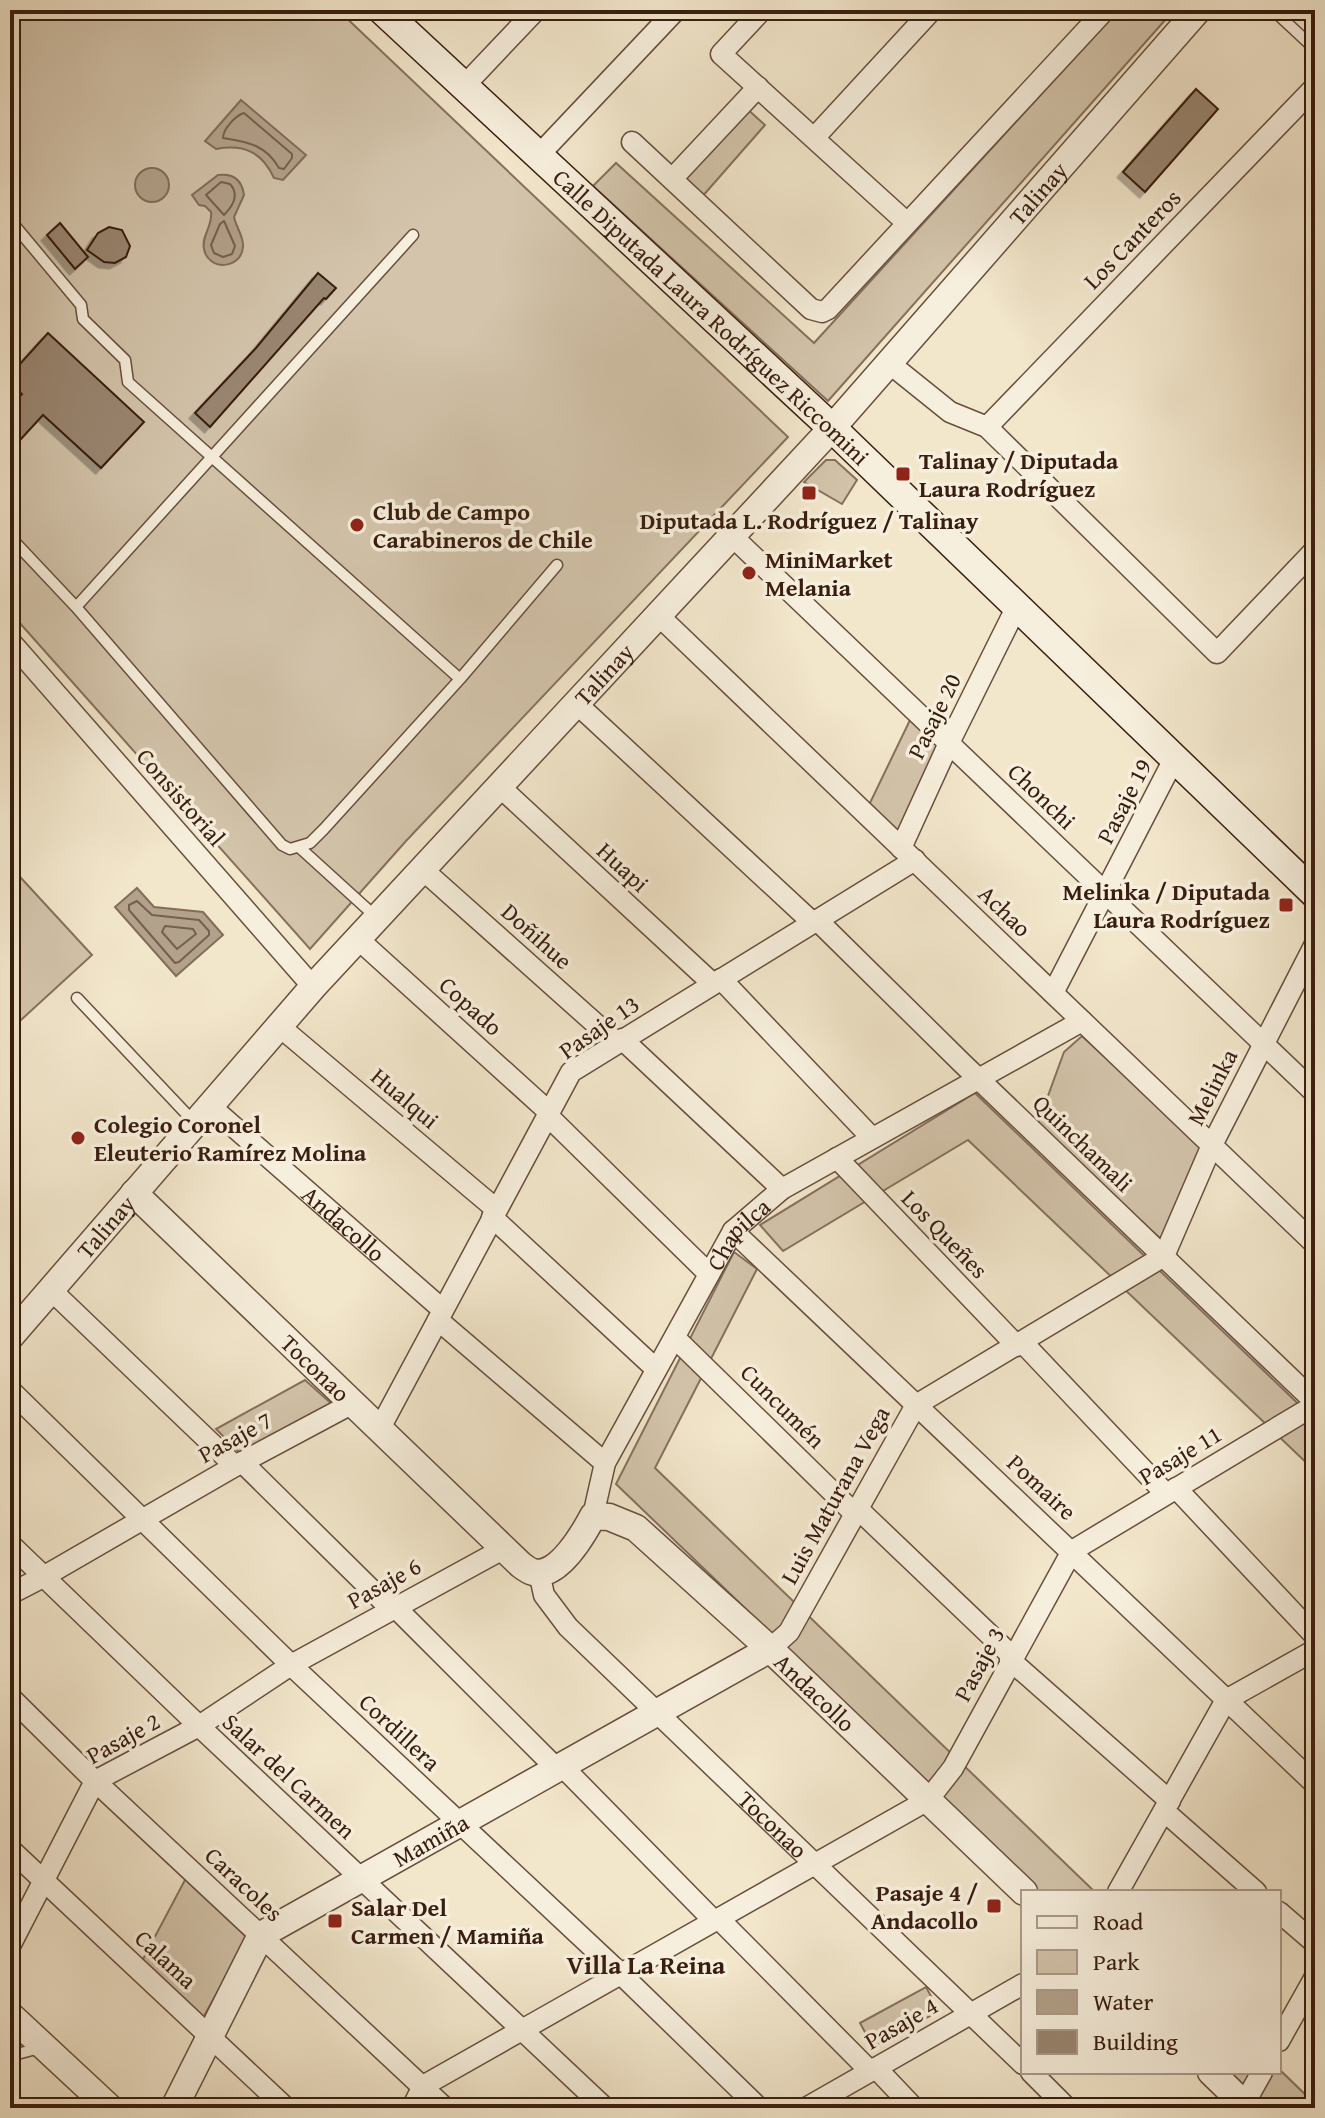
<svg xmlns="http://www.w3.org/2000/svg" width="1325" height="2118" font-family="'Gentium Book Plus',serif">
<defs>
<filter id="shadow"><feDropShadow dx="-5.5" dy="5.5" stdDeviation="0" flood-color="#0004"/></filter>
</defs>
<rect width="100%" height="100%" fill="#f2e6cb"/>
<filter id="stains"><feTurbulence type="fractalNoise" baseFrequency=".0025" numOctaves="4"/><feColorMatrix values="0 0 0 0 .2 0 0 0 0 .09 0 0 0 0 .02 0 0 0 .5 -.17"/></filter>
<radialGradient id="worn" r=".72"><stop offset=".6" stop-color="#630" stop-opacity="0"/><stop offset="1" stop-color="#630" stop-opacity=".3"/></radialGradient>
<path fill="#d3c4ab" stroke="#86705d" stroke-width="2" d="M10 10H338L788 437 406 841 310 949 10 612Z
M1118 10H1174L828 401 593 186 616 163 814 343Z
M745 107 765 125 701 198 680 179Z
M826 460H835L857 480 842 504 804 482Z
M911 718 942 746 900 838 868 807Z
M10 866 92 955 10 1030Z
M1082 1036 1204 1148 1162 1240 1037 1126 1064 1052Z
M975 1093 1315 1420V1471L968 1140 783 1251 760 1225Z
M734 1252 757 1269 655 1468 1095 1892H1040L616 1484Z
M305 1380 334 1406 242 1455 216 1429Z
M186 1878 249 1935 203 2018 142 1961Z
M926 1987 939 2011 873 2047 860 2023Z
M1279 2069 1315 2104V2108H1264L1227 2072H1279Z"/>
<path fill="#b3a28b" stroke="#826d59" stroke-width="2" d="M241 100 306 155 283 180 274 178C262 152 244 144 216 149L205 141Z
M135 185a17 17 0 1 1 34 0a17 17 0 1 1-34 0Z
M218 175C233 173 242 180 244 195L234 217C236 227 244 237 243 247 241 270 208 271 204 249 201 236 213 226 211 212L205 206 199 205 192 195Z
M137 888 154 907 203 912 223 935 176 976 115 907Z"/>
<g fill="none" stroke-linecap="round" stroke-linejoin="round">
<path stroke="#76604d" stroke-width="2" d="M244 113 292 154V158L284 169 279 168C265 144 247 142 223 138 223 129 236 115 244 113Z
M221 182 230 184C240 195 232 207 224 215L206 195Z
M224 221 235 246 232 254 223 257 214 253 211 245 220 224Z
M137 901 152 915 199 920 209 931V935L179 962 175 963 129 910V905Z
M165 926 193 929 196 934 177 949 162 932Z"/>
</g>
<path fill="#998671" stroke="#391d0f" stroke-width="2" filter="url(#shadow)" d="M1196 89 1218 109 1145 192 1123 172Z
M60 223 88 257 75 269 47 235Z
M109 227 122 230 130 246 126 257 115 263 104 262 87 250 98 233Z
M318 273 336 288 326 299 324 298 210 427 195 413 256 348Z
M48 333 144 422 101 468 43 415 10 451V407L22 394 10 384V375Z"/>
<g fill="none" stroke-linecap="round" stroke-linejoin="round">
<g stroke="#674f3e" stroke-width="13">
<path id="service" d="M1273 10 1315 49
M10 220 81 305 83 319 125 360 128 382 460 679
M10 537 76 607 282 845 290 849 310 843 324 829 460 679 557 565
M76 607 413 235
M299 847 376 917
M77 998 194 1122
M10 2056 43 2047"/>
</g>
<g stroke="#674f3e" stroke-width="23">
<g id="minor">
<path d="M762 10 721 54 907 223"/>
<path d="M464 86 536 10"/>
<path d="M814 138 932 10"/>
<path d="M632 142 811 309 822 312 828 309 1105 10"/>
<path d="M538 156 676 10"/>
<path d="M672 179 758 87"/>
<path d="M889 363 950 412 987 427 1217 653 1315 550"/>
<path d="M987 427 1315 87"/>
<path d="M732 536 1315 1093"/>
<path d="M658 615 1315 1244"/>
<path d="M10 641 313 987"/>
<path d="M577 704 813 923"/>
<path d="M500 787 713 984"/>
<path d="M901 848 949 743 1016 608"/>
<path d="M422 869 616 1042"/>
<path d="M817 920 963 1064 1315 1402"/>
<path d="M358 939 549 1112"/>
<path d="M721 979 872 1138"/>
<path d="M1053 993 1174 759"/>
<path d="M279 1026 496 1209"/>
<path d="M622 1039 782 1189"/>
<path id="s1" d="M210 1106 443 1310"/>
<path d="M547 1115 709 1274"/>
<path d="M837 1158 1017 1346"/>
<path d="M492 1217 656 1369"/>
<path d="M733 1231 1315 1784"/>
<path d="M51 1290 235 1466"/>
<path d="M438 1320 605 1463"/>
<path d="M675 1338 854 1513"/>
<path d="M1023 1343 1166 1494"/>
<path d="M10 1390 291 1665 622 1975 759 2108"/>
<path d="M380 1428 571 1072 915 860"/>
<path d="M242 1462 391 1609"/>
<path d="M1176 1488 1315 1636"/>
<path d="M857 1508 1012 1656"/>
<path id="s2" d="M593 1516 605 1463 733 1231 782 1189 1082 1021"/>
<path d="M10 1544 199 1726 605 2108"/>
<path id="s3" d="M539 1572 544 1595 568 1627 1023 2064"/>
<path d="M10 1594 43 1577 235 1466 353 1403"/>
<path d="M395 1607 557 1769"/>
<path d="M770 1649 789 1632 916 1405 1164 1256 1212 1145 1315 944"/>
<path d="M1010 1660 1170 1801"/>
<path d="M10 1697 95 1781 445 2108"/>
<path d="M562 1766 714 1921"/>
<path d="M1164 1811 1256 1892"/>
<path d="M10 1849 286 2108"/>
<path d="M1118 1892 1226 1700 1315 1650"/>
<path d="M1279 1912 1315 1943"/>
<path d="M719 1919 870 2071"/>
<path d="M10 1946 95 1781 199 1726 291 1665 503 1549"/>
<path d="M1279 2041 1315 1977"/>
<path d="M876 2068 914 2108"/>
<path d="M1031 2072 1067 2108"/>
<path d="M412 2108 423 2086 928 1800 953 1768 1072 1551 1315 1405"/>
<path d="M806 2108 1023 1984"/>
<path d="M1236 2108 1244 2104 1262 2072"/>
</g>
</g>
<g stroke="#674f3e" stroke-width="29">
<g id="tertiary">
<path id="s4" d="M134 1193 521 1565C525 1568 529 1571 533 1572 558 1579 584 1533 593 1516L609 1517 636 1528 770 1649 1024 1892"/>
<path id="s5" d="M10 1337 313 987 832 428 1198 10"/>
<path d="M10 2015 110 2108"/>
<path d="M1211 2072 1248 2108"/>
<path id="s6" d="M174 2108 261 1935 770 1649"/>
</g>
</g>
<g stroke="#391d0f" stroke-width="31">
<g id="secondary">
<path id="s7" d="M382 10 832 428 1315 894"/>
</g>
</g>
<use href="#service" stroke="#f7efdd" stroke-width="10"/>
<use href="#minor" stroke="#f7efdd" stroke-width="20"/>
<use href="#tertiary" stroke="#f7efdd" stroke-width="26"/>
<use href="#secondary" stroke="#f7efdd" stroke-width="28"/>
</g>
<g fill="#8f2418" stroke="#f7efdd" stroke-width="3">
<rect x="895" y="466" width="16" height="16" rx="4"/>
<rect x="801" y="485" width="16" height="16" rx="4"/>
<circle cx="357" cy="525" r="8"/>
<circle cx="749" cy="573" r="8"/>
<rect x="1278" y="897" width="16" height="16" rx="4"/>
<circle cx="78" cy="1138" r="8"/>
<rect x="986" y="1898" width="16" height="16" rx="4"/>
<rect x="327" y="1913" width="16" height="16" rx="4"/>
</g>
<g text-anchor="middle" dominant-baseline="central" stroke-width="7" stroke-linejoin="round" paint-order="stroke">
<g font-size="24" fill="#391d0f" stroke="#f7efdd">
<text stroke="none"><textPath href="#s5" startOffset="1538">Talinay</textPath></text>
<text transform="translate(1132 239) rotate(-46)">Los Canteros</text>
<text stroke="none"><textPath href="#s7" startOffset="450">Calle Diputada Laura Rodríguez Riccomini</textPath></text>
<text stroke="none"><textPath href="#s5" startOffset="890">Talinay</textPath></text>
<text transform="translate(934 716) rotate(-64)">Pasaje 20</text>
<text transform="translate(1042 796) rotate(44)">Chonchi</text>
<text transform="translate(181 797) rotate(49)">Consistorial</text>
<text transform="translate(1124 801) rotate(-63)">Pasaje 19</text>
<text transform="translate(623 867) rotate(43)">Huapi</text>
<text transform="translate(1005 911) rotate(44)">Achao</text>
<text transform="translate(537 936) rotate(42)">Doñihue</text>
<text transform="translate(471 1006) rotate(42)">Copado</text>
<text transform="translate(599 1027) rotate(-35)">Pasaje 13</text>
<text transform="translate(1212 1087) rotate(-63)">Melinka</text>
<text transform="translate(405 1098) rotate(40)">Hualqui</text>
<text transform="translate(1083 1143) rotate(44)">Quinchamali</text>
<text stroke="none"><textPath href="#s1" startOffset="178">Andacollo</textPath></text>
<text stroke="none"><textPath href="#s5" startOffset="146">Talinay</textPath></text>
<text transform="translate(945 1234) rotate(46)">Los Queñes</text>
<text stroke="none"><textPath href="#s2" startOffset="320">Chapilca</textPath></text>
<text stroke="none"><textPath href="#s4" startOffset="252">Toconao</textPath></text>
<text transform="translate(783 1406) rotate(45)">Cuncumén</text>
<text transform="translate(235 1437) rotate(-29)">Pasaje 7</text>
<text transform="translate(1180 1455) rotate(-31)">Pasaje 11</text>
<text transform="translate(1042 1487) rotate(43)">Pomaire</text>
<text transform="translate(835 1495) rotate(-61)">Luis Maturana Vega</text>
<text transform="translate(384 1583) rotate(-29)">Pasaje 6</text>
<text transform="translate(979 1664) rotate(-62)">Pasaje 3</text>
<text stroke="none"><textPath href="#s4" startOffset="926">Andacollo</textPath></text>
<text transform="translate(400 1732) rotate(43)">Cordillera</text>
<text transform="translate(123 1738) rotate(-29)">Pasaje 2</text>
<text transform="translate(289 1776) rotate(43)">Salar del Carmen</text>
<text stroke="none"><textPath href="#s3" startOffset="348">Toconao</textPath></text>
<text stroke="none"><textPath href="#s6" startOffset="388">Mamiña</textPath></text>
<text transform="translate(244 1884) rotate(43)">Caracoles</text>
<text transform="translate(166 1959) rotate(43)">Calama</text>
<text transform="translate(901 2023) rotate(-30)">Pasaje 4</text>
</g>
<g font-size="24" font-weight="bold" fill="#391d0f" stroke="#f7efdd" text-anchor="start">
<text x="919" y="460">Talinay / Diputada<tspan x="919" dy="28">Laura Rodríguez</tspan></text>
<text x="373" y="511">Club de Campo<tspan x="373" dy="28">Carabineros de Chile</tspan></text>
<text x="809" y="520" text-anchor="middle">Diputada L. Rodríguez / Talinay</text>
<text x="765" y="559">MiniMarket<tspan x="765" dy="28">Melania</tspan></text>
<text x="1270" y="891" text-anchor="end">Melinka / Diputada<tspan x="1270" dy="28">Laura Rodríguez</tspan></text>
<text x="94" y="1124">Colegio Coronel<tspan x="94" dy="28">Eleuterio Ramírez Molina</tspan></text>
<text x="978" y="1892" text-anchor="end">Pasaje 4 /<tspan x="978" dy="28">Andacollo</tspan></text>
<text x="351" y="1907">Salar Del<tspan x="351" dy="28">Carmen / Mamiña</tspan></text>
</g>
<g font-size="26" font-weight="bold" fill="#391d0f" stroke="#f7efdd">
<text x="646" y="1964">Villa La Reina</text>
</g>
</g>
<rect width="1325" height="2118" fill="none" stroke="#f2e6cb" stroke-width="40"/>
<rect x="12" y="12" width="1301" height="2094" fill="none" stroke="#391d0f" stroke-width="4"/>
<rect x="20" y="20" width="1285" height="2078" fill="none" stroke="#391d0f" stroke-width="2"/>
<rect x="1021" y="1890" width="260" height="184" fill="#f7efdd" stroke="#ab9b8b" stroke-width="2"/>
<rect x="1037" y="1916" width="40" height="12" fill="#f7efdd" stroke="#ab9b8b" stroke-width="2"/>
<text x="1093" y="1930" font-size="24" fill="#391d0f">Road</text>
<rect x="1037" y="1950" width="40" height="24" fill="#d3c4ab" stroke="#ab9b8b" stroke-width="2"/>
<text x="1093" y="1970" font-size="24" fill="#391d0f">Park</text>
<rect x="1037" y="1990" width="40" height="24" fill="#b3a28b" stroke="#ab9b8b" stroke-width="2"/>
<text x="1093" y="2010" font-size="24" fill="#391d0f">Water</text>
<rect x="1037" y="2030" width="40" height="24" fill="#998671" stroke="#ab9b8b" stroke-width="2"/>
<text x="1093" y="2050" font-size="24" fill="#391d0f">Building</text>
<rect width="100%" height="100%" filter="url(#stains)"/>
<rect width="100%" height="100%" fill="url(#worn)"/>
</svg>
